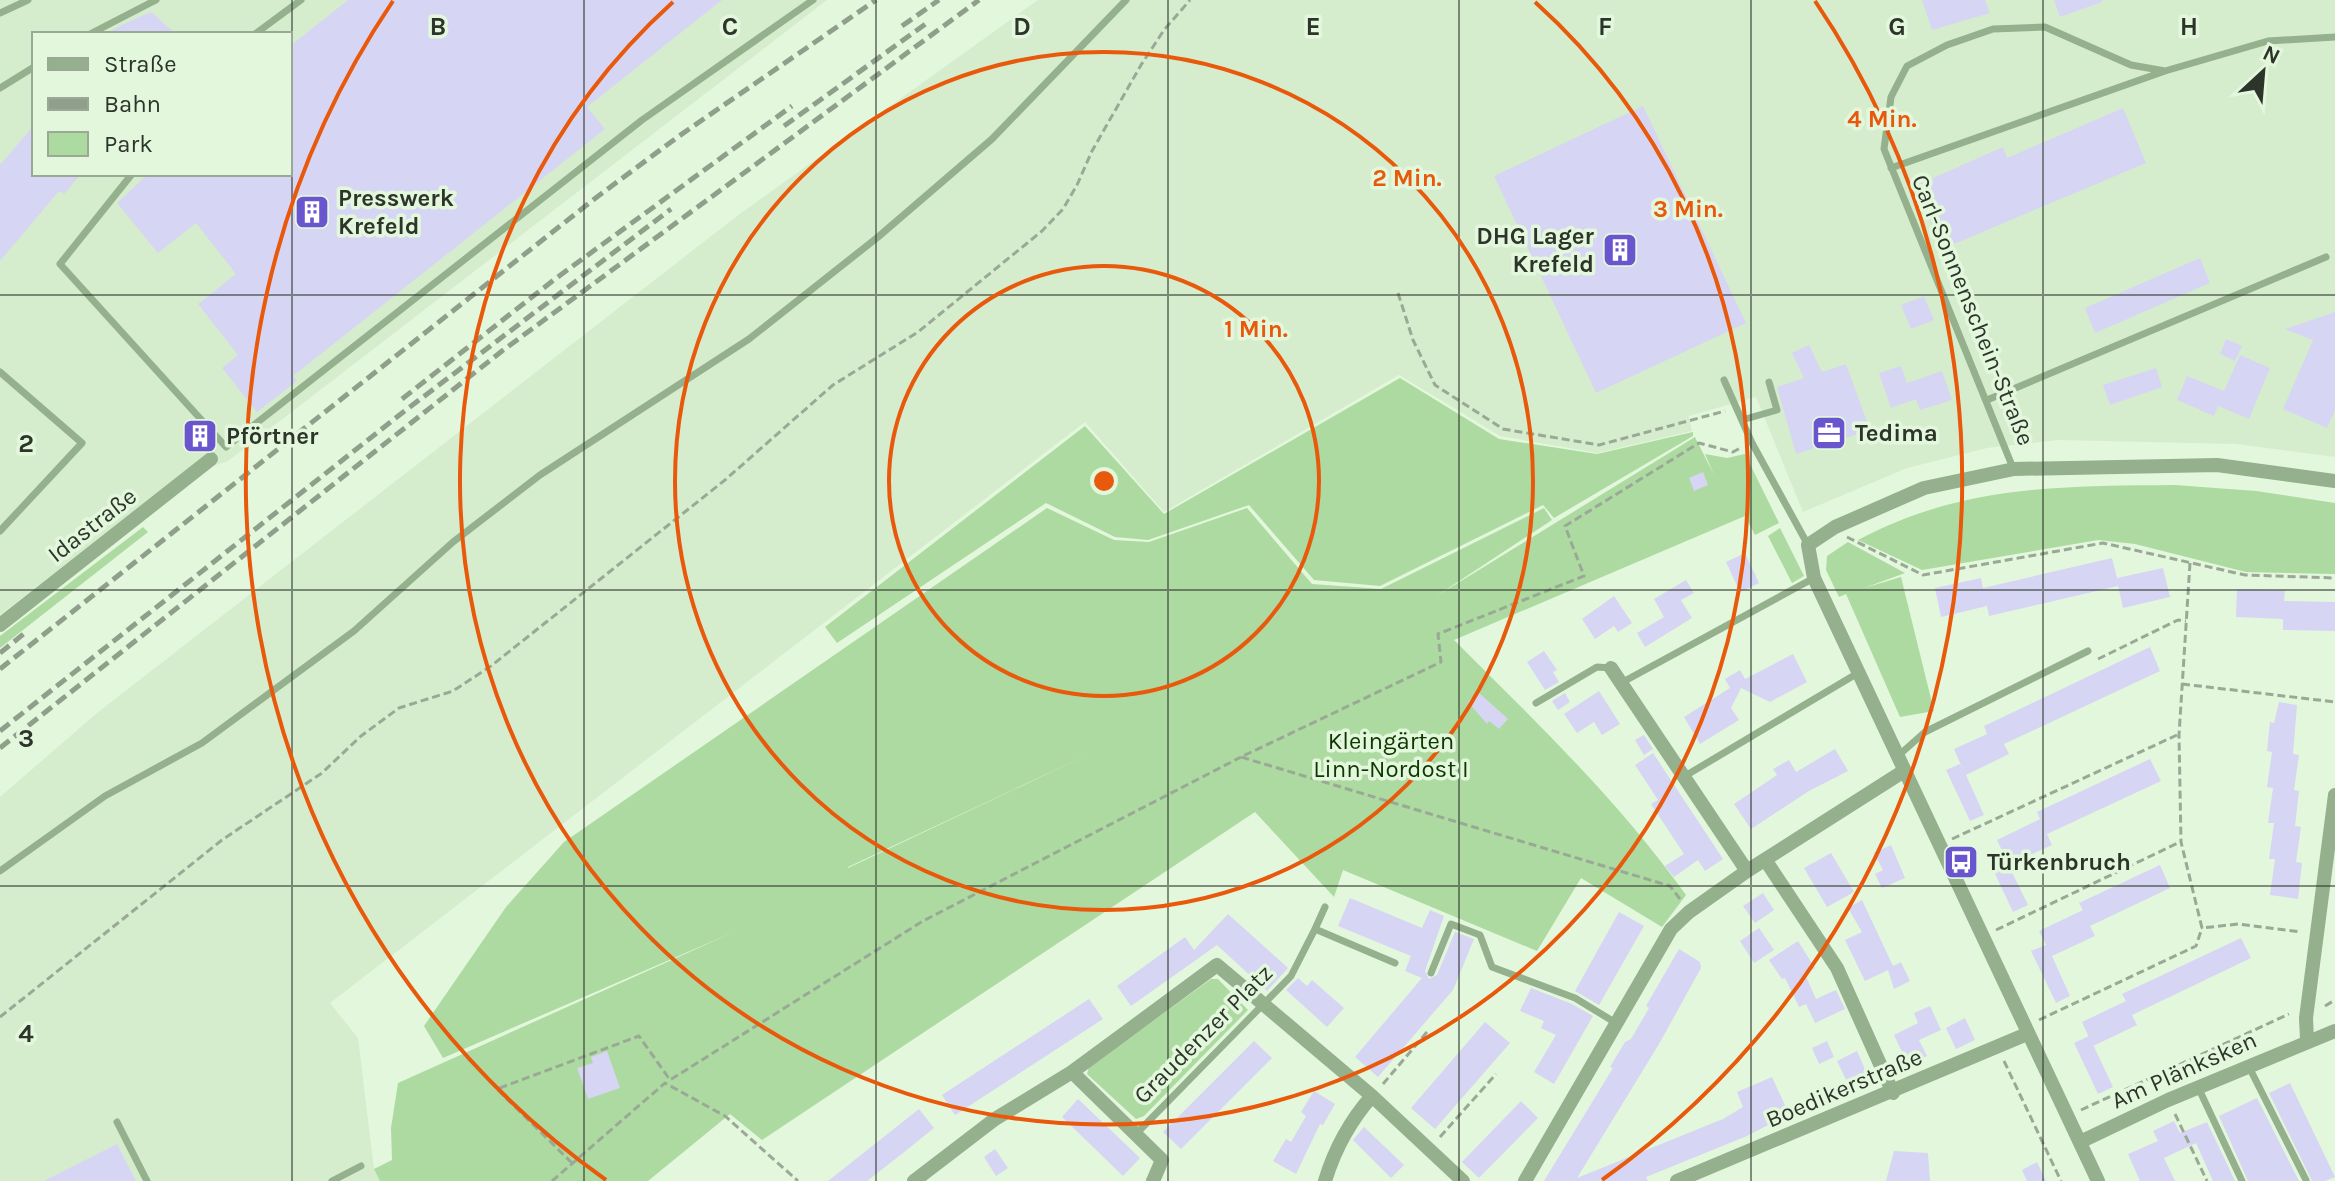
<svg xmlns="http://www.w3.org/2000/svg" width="2335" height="1181" font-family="Karla,sans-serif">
<rect width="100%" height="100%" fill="#e3f7dd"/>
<path fill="#d5edcd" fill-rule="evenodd" d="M0 0H827L228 461 177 478 0 615ZM34 34H290V174H34Z
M1038 0H2335V457L2236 444 2058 440 1987 448 1907 468 1803 512 1756 397 1689 416 1692 431 1597 453 1500 436 1399 375 1164 512 1085 422 330 1003 358 1038 374 1169 381 1181H0V797L97 713 737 216Z"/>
<path fill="#addaa0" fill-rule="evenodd" d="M1400 378 1499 439 1597 454 1693 432V436L1554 518 1543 505 1380 586 1314 580 1249 505 1148 540 1115 537 1046 503 837 643 825 627 1085 426 1164 514Z
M1695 437 1714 475 1705 454 1727 458 1745 454 1779 523 1755 535 1745 516 1454 640C1536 722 1619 801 1686 895L1662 927 1581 878 1537 951 1343 870 1334 897 1255 812 762 1140 730 1114 648 1181H380L374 1169 392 1160 391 1128 398 1083 734 932 443 1058 424 1026 506 907 564 842 1047 508 1114 540 1149 542 1247 508 1312 584 1381 589 1544 508 1552 520 1435 597ZM1100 749 848 868V867Z
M2175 485 2256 491 2335 503V574L2246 572 2135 544 2098 540 1922 570 1858 540C1961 485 2062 486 2175 485Z
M143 527 148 532 0 648V636Z
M1780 528 1804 576 1792 583 1768 536Z
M1848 542 1905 573 1864 588 1901 577 1934 711 1900 717 1846 594 1839 597 1826 570 1827 556Z
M1211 979H1218L1248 1010 1144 1116 1136 1119 1087 1074 1089 1067Z"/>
<path fill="#d6d5f3" d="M348 0H722L587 107 605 129 293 376 297 381 257 412 222 368 238 355 198 304 236 274 196 223 158 253 117 203 148 174H290V46Z
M1922 0H1985L1990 13 1932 30Z
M2054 0H2102V2L2060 17Z
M151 12 176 34H104L128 22Z
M1643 106 1746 323 1596 393 1494 176Z
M2123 108 2146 163 1942 249 1915 186 2003 147 2007 158Z
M34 125V174H81L64 194 59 191 0 261V165Z
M2200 258 2210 283 2095 333 2085 308Z
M1924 296 1934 320 1911 329 1901 305Z
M2335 312V410L2327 428 2283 409 2313 340 2285 329Z
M2226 339 2242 346 2235 361 2220 354Z
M1809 345 1822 372 1846 364 1870 430 1796 454 1777 387 1804 378 1792 353Z
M2240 355 2270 368 2249 419 2218 406 2214 416 2177 400 2187 376 2224 391Z
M1901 366 1907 383 1942 371 1952 400 1920 410 1916 399 1891 408 1879 373Z
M2156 368 2162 387 2110 405 2103 385Z
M1703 472 1708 485 1694 491 1689 478Z
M1745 553 1759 583 1740 592 1726 562Z
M2112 558 2117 578 2163 568 2170 597 2123 608 2118 586 1989 616 1987 606 1941 617 1935 588 1981 578 1983 588Z
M1686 580 1694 593 1681 600 1692 618 1645 647 1637 633 1664 617 1654 599Z
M2237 589 2285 590 2284 601 2335 602V631L2283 630V619L2236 617Z
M1614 596 1632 623 1618 632 1614 626 1595 639 1582 619Z
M2150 647 2160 671 2004 744 2009 754 1966 775 1984 815 1970 821 1946 770 1960 764 1964 772 1954 749 1987 734 1984 726Z
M1544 651 1557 670 1553 672 1559 682 1545 690 1527 662Z
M1793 654 1807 682 1770 702 1741 688 1731 708 1739 720 1700 744 1684 717 1730 688 1725 679 1740 670 1745 679Z
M1599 691 1620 724 1602 735 1594 722 1577 733 1564 714Z
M1478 692 1508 719 1499 729 1489 721 1487 724 1468 702Z
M1565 693 1570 702 1558 710 1552 701Z
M2279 702 2297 705 2293 754 2299 755 2294 790 2299 791 2295 826 2301 827 2296 862 2302 863 2298 899 2270 895 2275 859H2269L2274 823H2268L2273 788 2267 787 2272 752 2267 751 2270 722 2274 723Z
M1644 735 1653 749 1644 755 1635 740Z
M1835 749 1848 771 1809 791 1751 829 1734 804 1777 775 1773 769 1789 760 1796 772Z
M1653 753 1723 859 1705 871 1698 860 1674 877 1665 866 1684 854 1651 804 1658 800 1635 765Z
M2150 759 2161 781 2047 834 2052 845 2009 865 1997 840 2040 819 2037 812Z
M1891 845 1905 878 1882 888 1875 874 1883 870 1874 853Z
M1831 853 1854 892 1827 907 1804 868Z
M2003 854 2028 905 2013 912 1989 861Z
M2160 865 2170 888 2090 926 2095 936 2052 956 2070 996 2056 1003 2031 951 2046 945 2039 931 2083 910 2079 903Z
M1763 893 1774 910 1755 923 1743 906Z
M1350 898 1422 928 1430 910 1444 916 1425 971 1429 979 1437 975 1455 932 1474 939 1453 990 1378 1077 1355 1057 1422 978 1405 971 1411 956 1338 926Z
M1862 900 1893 966 1901 962 1910 981 1894 989 1888 970 1865 981 1845 940 1862 932 1848 908Z
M1619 912 1644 926 1599 1005 1575 991Z
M1228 914 1288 968 1267 991 1217 945 1131 1006 1117 986 1185 937 1194 950Z
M1759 928 1774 950 1754 963 1740 941Z
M2241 938 2251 958 2132 1015 2137 1025 2093 1046 2082 1022 2126 1001 2122 994Z
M1798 941 1815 968 1805 974 1816 999 1836 990 1845 1009 1815 1023 1806 1004 1799 1007 1785 978 1782 979 1769 960Z
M1679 949 1700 962 1701 968 1659 1044 1577 1178 1723 1119 1743 1107 1737 1092 1772 1077 1789 1114 1747 1136 1646 1177 1648 1181H1544L1613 1068 1610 1067 1625 1042 1631 1039 1649 1008 1646 1006Z
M1298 978 1307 986 1312 980 1344 1008 1327 1027 1286 990Z
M1531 988 1572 1004 1593 1016 1554 1084 1534 1072 1556 1035 1541 1028 1544 1021 1520 1011Z
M1089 999 1103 1019 955 1115 942 1095Z
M1930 1006 1941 1030 1919 1040 1927 1056 1908 1065 1894 1035 1918 1023 1914 1013Z
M1965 1018 1975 1040 1956 1049 1946 1028Z
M1485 1022 1510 1043 1435 1129 1411 1108Z
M2089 1036 2113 1087 2098 1094 2074 1043Z
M1254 1041 1272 1058 1181 1149 1163 1132Z
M1827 1041 1834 1057 1819 1064 1812 1048Z
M607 1051 620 1088 588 1099 577 1068 593 1063 591 1057Z
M1857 1051 1871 1083 1852 1092 1837 1061Z
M2290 1083 2335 1177 2325 1181H2312L2269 1093Z
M1314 1091 1335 1104 1323 1125 1320 1124 1296 1174 1273 1161 1286 1139 1291 1142 1306 1116 1301 1112Z
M2257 1098 2299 1181H2248L2219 1116Z
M1078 1099 1140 1158 1123 1176 1062 1117Z
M1521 1101 1538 1118 1479 1178 1462 1162Z
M919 1109 934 1128 903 1153 867 1181H828Z
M2174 1121 2180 1133 2207 1122 2235 1181H2213L2196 1143 2164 1158 2175 1181H2140L2128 1154 2158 1141 2153 1131Z
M1364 1127 1404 1165 1391 1178 1353 1140Z
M117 1144 136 1181H44Z
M995 1149 1008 1168 996 1176 984 1157Z
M1894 1151 1928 1153 1930 1181H1886Z
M2037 1162 2046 1181H2027L2022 1170Z"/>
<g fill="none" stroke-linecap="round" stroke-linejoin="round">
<path stroke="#9aa996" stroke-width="3" stroke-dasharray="8 4" stroke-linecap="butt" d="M1398 293 1413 340 1435 385 1503 429 1599 445 1725 411
M1847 537 1923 575 2103 543 2245 575 2335 578
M2190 563 2179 735 2181 842 2202 928 2238 924 2301 932
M2098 659 2178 620 2186 621
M2182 684 2335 702
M1952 839 2177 735
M1680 899 1670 886 1241 757 1441 662 1438 634 1584 576 1565 526 1699 443 1733 452 1742 447
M1996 930 2180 842
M2325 1006 2335 1000
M0 1017 222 840 322 773 361 736 399 708 453 691 491 666 725 480 833 385 918 332 1042 231 1063 209 1077 185 1092 151 1141 65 1164 30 1190 0
M2039 1020 2196 946 2202 928
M2004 1061 2061 1181
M1383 1084 1427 1032
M2081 1110 2289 1014
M2175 1114 2207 1181
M1440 1137 1496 1074
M572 1163 497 1089 639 1036 670 1080 923 921 1241 757
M552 1181 665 1083 725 1116 798 1181"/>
<path stroke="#95b08d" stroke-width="7" d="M0 13 28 0
M90 34 156 0
M255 34 301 0
M0 88 34 67
M1891 168 2165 71 2268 41 2335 37
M132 174 60 264 226 447 642 120 813 0
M0 372 82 443 0 531
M1724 380 1752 443 1808 545
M1987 400 2326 257
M1742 420 1777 410 1769 382
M2013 468 1884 149 1891 97 1907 66 1947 45 1993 29 2045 27 2131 65 2165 71
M1621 683 1814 578
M1536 703 1597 667 1611 668
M1899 755 1925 732 2088 651
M1685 776 1858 673
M0 871 105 796 202 743 354 631 453 542 540 475 749 339 878 237 992 139 1126 0
M1315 929 1325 907
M1431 973 1451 924 1480 935 1492 967 1575 998 1616 1023
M2249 1067 2306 1180
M2198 1087 2242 1181
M117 1122 147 1181
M1135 1135 1291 976 1315 929 1395 963
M332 1181 361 1166"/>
<path stroke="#95b08d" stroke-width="14" d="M0 625 211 459
M1611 668 1747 871
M1766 861 1837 968 1893 1093
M2307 1040 2306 1018 2335 795
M1072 1072 1162 1160 1153 1181
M2080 1142 2168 1100 2335 1031
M914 1181 995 1119 1072 1072 1217 965 1372 1096 1463 1181
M1325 1181C1335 1148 1349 1122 1372 1096
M1525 1181 1671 929 1689 912 1747 871 1904 771
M1677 1181 2027 1034
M2098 1181 1814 578 1808 545 1835 527 1924 488 2014 469 2217 465 2335 481"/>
<path stroke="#909f8c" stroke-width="5" stroke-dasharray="12 6" stroke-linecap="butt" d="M902 26 939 0
M784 126 927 23
M402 399 555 279 792 106
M0 653 26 632
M0 669 593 200 679 136 876 0
M0 731 402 413 671 209
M0 748 502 351 979 0"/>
</g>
<path fill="none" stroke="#2d352b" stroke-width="2" stroke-opacity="0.55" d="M292 0V1181M584 0V1181M876 0V1181M1168 0V1181M1459 0V1181M1751 0V1181M2043 0V1181M0 295H2335M0 590H2335M0 886H2335"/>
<g fill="none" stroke="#e8590c" stroke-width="4">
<circle cx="1104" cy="481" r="215"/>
<circle cx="1104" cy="481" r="429"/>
<path d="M1535 2A644 644 0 1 1 673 2"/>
<path d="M606 1180A858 858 0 0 1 393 1M1815 1A858 858 0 0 1 1602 1180"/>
</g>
<defs>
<g id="building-square" transform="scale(1.8)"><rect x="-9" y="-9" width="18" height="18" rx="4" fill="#6955ce" stroke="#e3f7dd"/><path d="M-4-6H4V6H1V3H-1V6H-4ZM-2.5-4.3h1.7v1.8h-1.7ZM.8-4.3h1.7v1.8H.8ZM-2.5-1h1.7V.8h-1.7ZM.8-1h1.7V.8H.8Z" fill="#fff"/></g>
<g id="office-square" transform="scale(1.8)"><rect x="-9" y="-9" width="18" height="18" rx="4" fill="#6955ce" stroke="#e3f7dd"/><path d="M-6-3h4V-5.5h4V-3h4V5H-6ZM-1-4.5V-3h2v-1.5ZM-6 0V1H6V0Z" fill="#fff"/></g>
<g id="bus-square" transform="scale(1.8)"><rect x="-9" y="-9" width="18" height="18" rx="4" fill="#6955ce" stroke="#e3f7dd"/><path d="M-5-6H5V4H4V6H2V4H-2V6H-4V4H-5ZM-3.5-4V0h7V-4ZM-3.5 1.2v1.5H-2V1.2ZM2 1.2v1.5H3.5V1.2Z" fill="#fff"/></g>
</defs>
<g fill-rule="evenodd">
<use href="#building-square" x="312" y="212"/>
<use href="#building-square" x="1620" y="250"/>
<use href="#office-square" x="1829" y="433"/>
<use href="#building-square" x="200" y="436"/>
<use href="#bus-square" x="1961" y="862"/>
</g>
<g text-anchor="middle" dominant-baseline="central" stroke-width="7" stroke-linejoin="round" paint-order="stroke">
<g font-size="24" font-weight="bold" fill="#2d352b" stroke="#e3f7dd" text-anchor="start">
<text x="338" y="198">Presswerk<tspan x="338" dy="28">Krefeld</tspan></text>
<text x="1594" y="236" text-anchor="end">DHG Lager<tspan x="1594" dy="28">Krefeld</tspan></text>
<text x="1855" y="433">Tedima</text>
<text x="226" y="436">Pförtner</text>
<text x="1987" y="862">Türkenbruch</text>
</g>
<g font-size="24" fill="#2d352b" stroke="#e3f7dd">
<text transform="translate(1973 310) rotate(68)">Carl-Sonnenschein-Straße</text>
<text transform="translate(92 525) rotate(-38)">Idastraße</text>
<text transform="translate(1203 1034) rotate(-45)">Graudenzer Platz</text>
<text transform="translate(2184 1070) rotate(-24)">Am Plänksken</text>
<text transform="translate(1844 1088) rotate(-23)">Boedikerstraße</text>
</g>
<g font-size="24" fill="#0f3700" stroke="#e3f7dd">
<text x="1391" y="741">Kleingärten<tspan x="1391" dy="28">Linn-Nordost I</tspan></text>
</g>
</g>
<g font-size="26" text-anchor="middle" font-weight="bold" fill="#2d352b" stroke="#e3f7dd" stroke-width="7" stroke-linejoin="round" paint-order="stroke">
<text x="438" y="35">B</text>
<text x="730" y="35">C</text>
<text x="1022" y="35">D</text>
<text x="1313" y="35">E</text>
<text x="1605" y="35">F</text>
<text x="1897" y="35">G</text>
<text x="2189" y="35">H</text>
<text x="26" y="452">2</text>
<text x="26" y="747">3</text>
<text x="26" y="1042">4</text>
</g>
<circle cx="1104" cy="481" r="12" fill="#e8590c" stroke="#e3f7dd" stroke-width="4"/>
<g font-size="24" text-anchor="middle" font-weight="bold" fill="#e8590c" stroke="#e3f7dd" stroke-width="7" stroke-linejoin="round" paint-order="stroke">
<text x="1882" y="127">4 Min.</text>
<text x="1407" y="186">2 Min.</text>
<text x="1688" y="217">3 Min.</text>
<text x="1256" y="337">1 Min.</text>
</g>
<rect x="32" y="32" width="260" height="144" fill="#e3f7dd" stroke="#9aa996" stroke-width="2"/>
<rect x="48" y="58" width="40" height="12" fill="#95b08d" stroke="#9aa996" stroke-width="2"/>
<text x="104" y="72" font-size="24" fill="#2d352b">Straße</text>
<rect x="48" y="98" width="40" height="12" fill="#909f8c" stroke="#9aa996" stroke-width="2"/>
<text x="104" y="112" font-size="24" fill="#2d352b">Bahn</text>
<rect x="48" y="132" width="40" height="24" fill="#addaa0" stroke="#9aa996" stroke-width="2"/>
<text x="104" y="152" font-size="24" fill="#2d352b">Park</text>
<g transform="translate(2263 72) rotate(26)" stroke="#e3f7dd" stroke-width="6" paint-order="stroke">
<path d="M0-6L14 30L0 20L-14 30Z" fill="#2d352b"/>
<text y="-12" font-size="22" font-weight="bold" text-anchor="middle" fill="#2d352b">N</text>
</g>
</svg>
